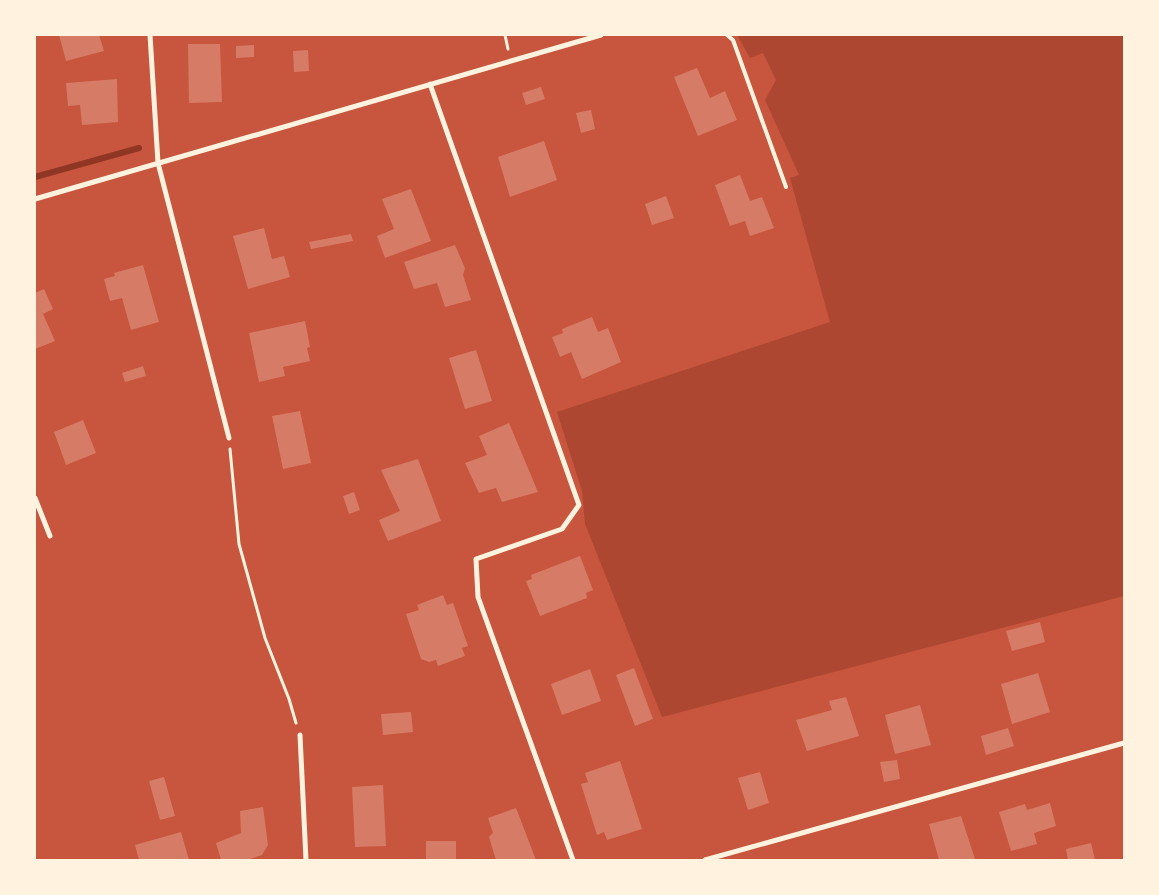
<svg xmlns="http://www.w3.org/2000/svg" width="1159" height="895" font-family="'Fira Sans',sans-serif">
<rect width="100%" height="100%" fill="#c8553d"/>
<path fill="#ae4732" d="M737 35H1124V596L662 717 585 524 582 491 557 412 830 322 790 178 799 175 765 100 776 80 763 53 750 58Z"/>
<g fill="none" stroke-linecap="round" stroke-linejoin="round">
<path stroke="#8f3625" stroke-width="6" d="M35 177 139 148"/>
</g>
<path fill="#d67c66" d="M59 35H99L104 51 66 61Z
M188 44H220L222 102 189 103Z
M254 45V57L236 58V46Z
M308 50 309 71 294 72 293 51Z
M697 68 710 98 725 91 737 120 698 136 674 77Z
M117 79 118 122 82 125 80 105 68 106 66 83Z
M541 87 545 99 526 105 522 93Z
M591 110 595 129 581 133 576 113Z
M544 141 557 180 510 197 498 157Z
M740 175 750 201 762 197 774 228 750 236 745 221 730 226 715 185Z
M411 189 431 241 385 258 377 236 394 229 382 199Z
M666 196 674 218 652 225 645 204Z
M264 228 272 259 284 256 290 277 248 289 233 236Z
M351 234 353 241 311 249 309 242Z
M455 245 465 268 463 275 471 300 445 307 437 283 414 289 404 262Z
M143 265 159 322 131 330 122 298 110 301 104 279 115 276 114 273Z
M44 289 53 309 43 314 55 341 35 349V293Z
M592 317 598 332 608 328 621 362 582 379 571 352 560 357 552 337 563 333 562 329Z
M305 321 310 347 307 348 310 361 283 367 285 376 259 382 249 333Z
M476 350 492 401 465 409 449 358Z
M143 366 146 376 125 382 122 373Z
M300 411 311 463 283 469 272 416Z
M83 420 96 453 66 465 54 432Z
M509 423 538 492 502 502 496 488 479 493 465 463 487 455 479 436Z
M418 459 441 521 388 541 379 520 400 511 381 470Z
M354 492 360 510 349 514 343 496Z
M580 556 593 590 586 593 587 598 540 616 526 581 532 579 531 575Z
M443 595 447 605 453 603 468 646 462 648 465 656 438 666 436 660 429 662 421 659 406 614 419 610 417 605Z
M1040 622 1045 642 1012 651 1006 631Z
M634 668 653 719 635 726 616 675Z
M590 669 601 701 562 715 551 684Z
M1038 673 1050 712 1012 724 1001 684Z
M846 697 859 736 807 751 796 720 832 710 829 701Z
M920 705 931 745 895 754 885 715Z
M411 712 413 732 383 735 381 714Z
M1008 728 1014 746 986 755 981 736Z
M897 760 900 779 884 782 880 762Z
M620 761 642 829 607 840 604 832 597 835 581 784 588 782 585 773Z
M760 772 769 803 748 810 738 778Z
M164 777 175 816 160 820 149 781Z
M383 785 386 846 355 847 352 787Z
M1050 803 1056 826 1034 833 1037 844 1011 851 999 812 1025 804 1027 810Z
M263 807 268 845 262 855 247 860H221L216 843 241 833 240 811Z
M516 808 536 860H496L489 837 493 833 488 818Z
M961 816 975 859 939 860 929 824Z
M181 832 189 860H139L135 845Z
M426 841H456V860H426Z
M1091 843 1095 860H1068L1066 849Z"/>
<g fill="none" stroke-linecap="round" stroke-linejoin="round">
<path stroke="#fff3e0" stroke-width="3" d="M505 35 508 49
M230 449 239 544 265 638 289 699 296 723"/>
<path stroke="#fff3e0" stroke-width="4" d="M727 35 733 40 786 187"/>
<path stroke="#fff3e0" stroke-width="5" d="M150 35 158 163 229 438
M430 84 579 505 562 529 476 559 478 597 573 860
M35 199 601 35
M35 498 50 536
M300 735 306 860
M705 860 1124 743"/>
</g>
<rect width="1159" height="895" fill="none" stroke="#fff3e0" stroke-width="72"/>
</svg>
